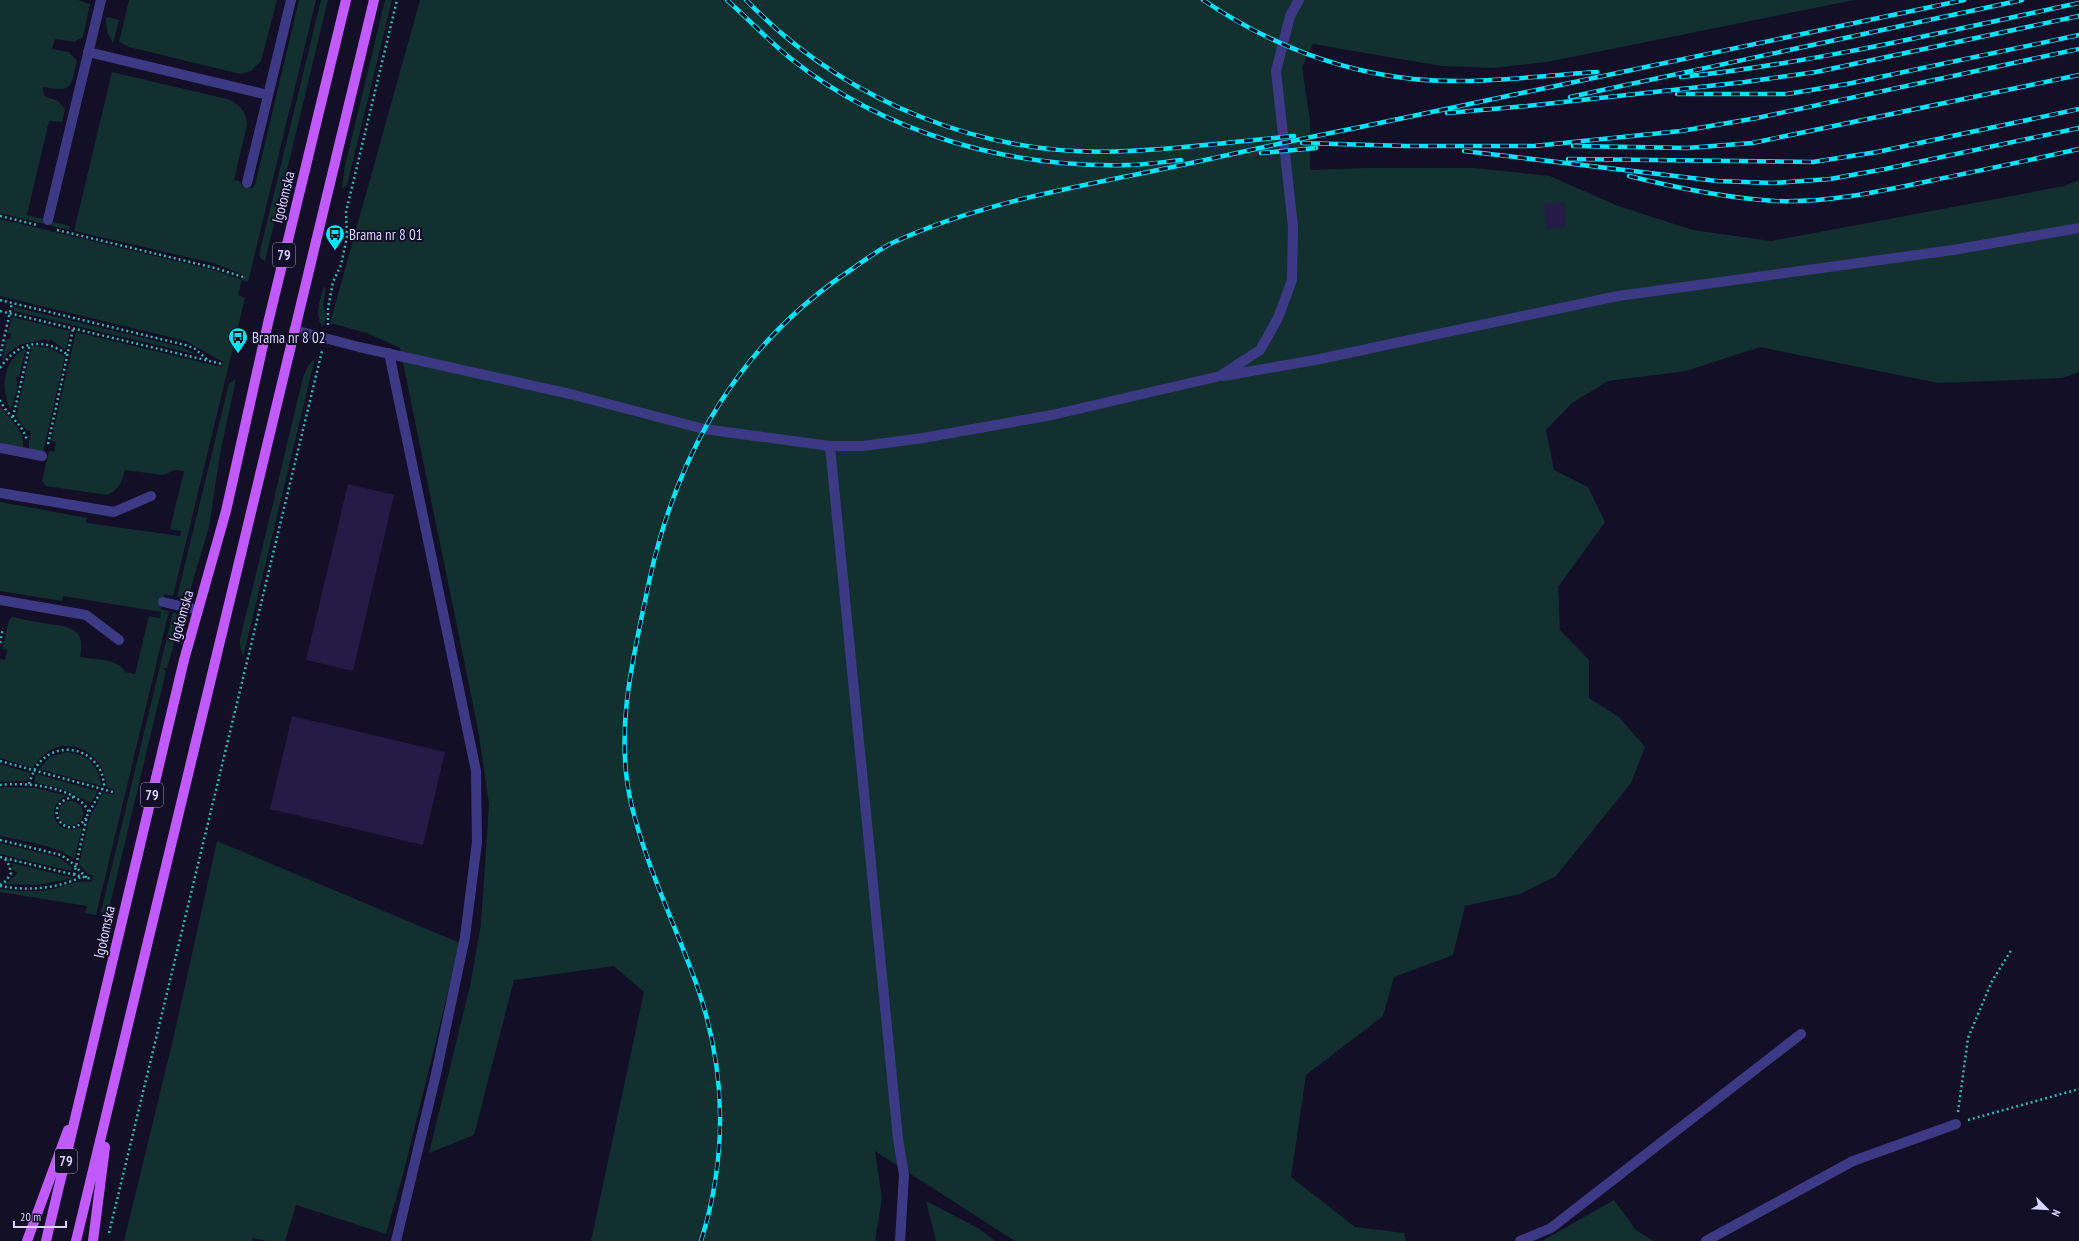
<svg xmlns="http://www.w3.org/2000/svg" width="2079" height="1241" font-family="'PT Sans Narrow',sans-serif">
<rect width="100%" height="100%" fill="#130f26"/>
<path fill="#12302f" d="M0 0H78L90 4 83 37 74 42 55 39 52 49 69 52 77 61C70 89 73 92 43 87L44 96 58 101 65 109 62 122 49 121 27 215 70 226 69 230 0 213Z
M129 0H277L261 61 251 71 240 74 129 47 119 42Z
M299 0H316L248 282 242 280 238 295 245 298 173 596 164 594 161 609 169 611 96 915 85 913 87 906 0 892V889C16 891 31 892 47 890 61 888 78 879 92 882L93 876 88 874 79 864 90 816 104 792 113 795 115 790 107 787C104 746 55 729 33 768L0 758V659L5 660 7 650 2 649 9 620 12 617C25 620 37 622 49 624 72 627 86 630 80 657 94 660 119 658 125 672L135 674 149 616 160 618 161 612 63 596 62 601 0 591V502L88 518 86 521 87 523 180 536 181 531 170 529 184 471 175 470 163 475 125 470C122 482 119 490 107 495L46 486 42 481 49 451 54 452 56 442 51 441 76 332 221 367 223 362 186 341 0 296V219L214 270 242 280 244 275 213 263 74 231 112 72 227 99C239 103 247 112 247 125L234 180 239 181 243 187 252 188 255 185Z
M321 0H328L265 261 261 259 259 255Z
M385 0H392L347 185 342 189 344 170Z
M420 0H1854L1547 62 1493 68 1441 66 1313 44 1302 67 1310 120V170L1366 168H1475L1550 176 1618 206 1693 230 1771 241 2064 186 2079 180V372L2062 378 1938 383 1760 347 1686 371 1608 381 1572 403 1546 430 1554 470 1588 487 1605 522 1558 587 1560 630 1589 660V698L1619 717 1645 747 1631 783 1556 876 1520 894 1465 906 1453 955 1394 977 1383 1016 1306 1075 1291 1177 1355 1227 1404 1233 1406 1241H1015L875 1151 882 1198 875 1241H591L644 992 614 966 514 980 474 1135 429 1153 470 986 481 924 489 804 478 729 400 348 367 333 330 323Z
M109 17 119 20 113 43 107 32 106 18Z
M324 286 326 289 323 305 326 316 323 327C313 316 321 299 324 286Z
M14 307 182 347 198 355 14 311Z
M12 317 70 331 66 350 50 339 49 342 46 339 19 345 9 352 2 361 7 339H10L11 334 8 333Z
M32 346 50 348 65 356 43 452 29 449V440L31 439 28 436 31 435 29 430 27 431 16 416Z
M26 348 19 377 17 376 16 381 18 382 16 386H18L11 411C0 390 2 360 26 348Z
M315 358 243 657 240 645V639L273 504 275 505 273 503 303 377 308 366Z
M236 379 220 454 209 527 190 591 180 597H177L229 383Z
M0 406C10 421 25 429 23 448L0 444Z
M173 612 176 613 181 620 167 668H164V670L166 671 108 913 100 916Z
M66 752C86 753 100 766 101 786L39 769 50 757Z
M0 764 30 773 28 781 0 782Z
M36 774 98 791 91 803 63 789 34 782Z
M7 787 36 788 67 796C42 804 56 840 81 827L82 829 74 859C57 845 22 841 0 836V788Z
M59 813a12 12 0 1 1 24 0a12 12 0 1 1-24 0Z
M217 841 460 943 404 1171 386 1234 296 1205 285 1241H266L253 1238 252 1241H124L175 1031Z
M0 843 58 857 72 867 71 871 0 854Z
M11 863 74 878 36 885 6 884 13 877H15L17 872 14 871Z
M1614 1200 1636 1230 1653 1241H1542Z
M926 1201 978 1228 995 1241H936Z"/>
<path fill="#241b47" d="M1564 202 1566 227 1547 229 1544 204Z
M348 484 394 495 353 671 306 660Z
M292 716 445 752 423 845 270 809Z"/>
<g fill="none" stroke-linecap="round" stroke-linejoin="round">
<path stroke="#2fb8b0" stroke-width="2.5" stroke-dasharray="2 3" stroke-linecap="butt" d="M0 216 37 225
M57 230 215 268 243 277
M0 300 185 345 194 348 209 361
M0 311 222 364
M328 325V308L333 282 341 265 347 237 346 212 397 0
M0 356 12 303
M0 368C18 342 42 336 68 355
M0 400C6 415 23 423 27 441
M13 417 30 344
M48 444 73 329
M0 643 3 628
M0 761 113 792
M29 784C32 776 34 768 40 762 63 737 103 753 104 786L87 816 74 875
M0 785C24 782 79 786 89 813
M74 797C38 803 66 846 86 818
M0 840 61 855 71 862 87 878
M0 857 92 879
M0 885 6 881 11 873 9 865 5 859
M0 886C27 891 57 889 81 877
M1958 1112 1968 1038 1992 981 2012 949
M1968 1120 2079 1089
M109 1233 322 351"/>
<path stroke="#3d3a85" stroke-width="10" d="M88 52 268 95
M247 183 291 0
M48 220 101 0
M294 330 359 347 570 394 704 429 830 446H863L923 438 1052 415 1220 376 1260 350 1278 318 1292 280 1293 227 1276 71 1290 16 1299 0
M389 353 476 771 477 842 465 937 436 1074 396 1241
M1223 376 1315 360 1618 296 1953 250 2079 228
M830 446 898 1139 904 1175 900 1241
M0 448 42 456
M0 493 114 512 151 496
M0 600 86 615 119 640
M163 602 198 610
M1520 1241 1551 1228 1801 1034
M1706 1241 1853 1161 1956 1124"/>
<path stroke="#c25bff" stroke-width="10" d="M27 1241 68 1130
M46 1241 184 660 226 511 268 323 346 0
M76 1241 374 0
M93 1241 105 1147"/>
<g stroke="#00e5ff" stroke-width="4.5">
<path id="rail" d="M727 0C748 19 768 40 790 58 884 133 1007 168 1127 165 1145 165 1163 162 1181 160
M746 0C845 102 985 159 1128 151 1183 149 1239 141 1294 136
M1203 0C1267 43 1336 71 1413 79 1474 85 1537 76 1597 72
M1681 77C1815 63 1947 31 2079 3
M1677 94H1787L1847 84 2079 35
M1570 97 2022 0
M1447 113 1527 106 1745 82 1816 72 2079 16
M1351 129 1964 0
M1302 143 1406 146H1534L1681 131 1757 118 2079 49
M1573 146 1687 148 1752 143 2079 75
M1464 151 1717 181 1773 183 1830 179 1885 169 2079 128
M1261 153 1316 148
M1568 159 1813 162 1877 152 2079 109
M1629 176C1677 188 1725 198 1775 201 1829 203 1882 191 1934 180 1982 170 2031 160 2079 149
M701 1241C728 1155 726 1067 696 983 674 922 646 866 631 803 614 728 634 655 649 582 677 452 740 343 852 269 865 260 878 250 892 243 974 205 1065 189 1153 171 1221 157 1288 141 1356 128"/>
</g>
<use href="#rail" stroke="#130f26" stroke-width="3" stroke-dasharray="9" stroke-linecap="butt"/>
</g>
<defs>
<g id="bus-pin" transform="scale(1)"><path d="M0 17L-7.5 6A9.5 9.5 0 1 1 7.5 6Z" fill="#00e5ff" stroke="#130f26"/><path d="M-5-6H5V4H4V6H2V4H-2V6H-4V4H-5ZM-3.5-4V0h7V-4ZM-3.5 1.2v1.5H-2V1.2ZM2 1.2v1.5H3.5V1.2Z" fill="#111"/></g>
</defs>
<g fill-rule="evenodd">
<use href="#bus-pin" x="335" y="234"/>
<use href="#bus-pin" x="238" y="337"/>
</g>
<g text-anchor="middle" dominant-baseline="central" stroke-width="4" stroke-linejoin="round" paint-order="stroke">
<g fill="#130f26" stroke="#9e99be" stroke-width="1">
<rect x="273" y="243" width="22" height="24" rx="3"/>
<rect x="141" y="783" width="22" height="24" rx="3"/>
<rect x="55" y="1149" width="22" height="24" rx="3"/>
</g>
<g font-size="14" font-weight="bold" fill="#d9d4ff">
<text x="284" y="255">79</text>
<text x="152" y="795">79</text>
<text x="66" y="1161">79</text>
</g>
<g font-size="15" fill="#d9d4ff" stroke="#130f26">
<text transform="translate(283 197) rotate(-76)">Igołomska</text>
<text transform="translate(181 616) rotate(-74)">Igołomska</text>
<text transform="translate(104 932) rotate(-78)">Igołomska</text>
</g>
<g font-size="15" fill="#d9d4ff" stroke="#130f26" text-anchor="start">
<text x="349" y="234">Brama nr 8 01</text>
<text x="252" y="337">Brama nr 8 02</text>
</g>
</g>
<g transform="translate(2047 1209) rotate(114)" stroke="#130f26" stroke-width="3" paint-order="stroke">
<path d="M0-3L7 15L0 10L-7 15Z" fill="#d9d4ff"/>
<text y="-6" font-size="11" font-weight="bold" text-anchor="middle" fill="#d9d4ff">N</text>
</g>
<path d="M14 1221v6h52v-6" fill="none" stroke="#d9d4ff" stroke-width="2"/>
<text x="20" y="1221" font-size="12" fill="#d9d4ff" stroke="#130f26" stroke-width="3" paint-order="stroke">20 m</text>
</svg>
